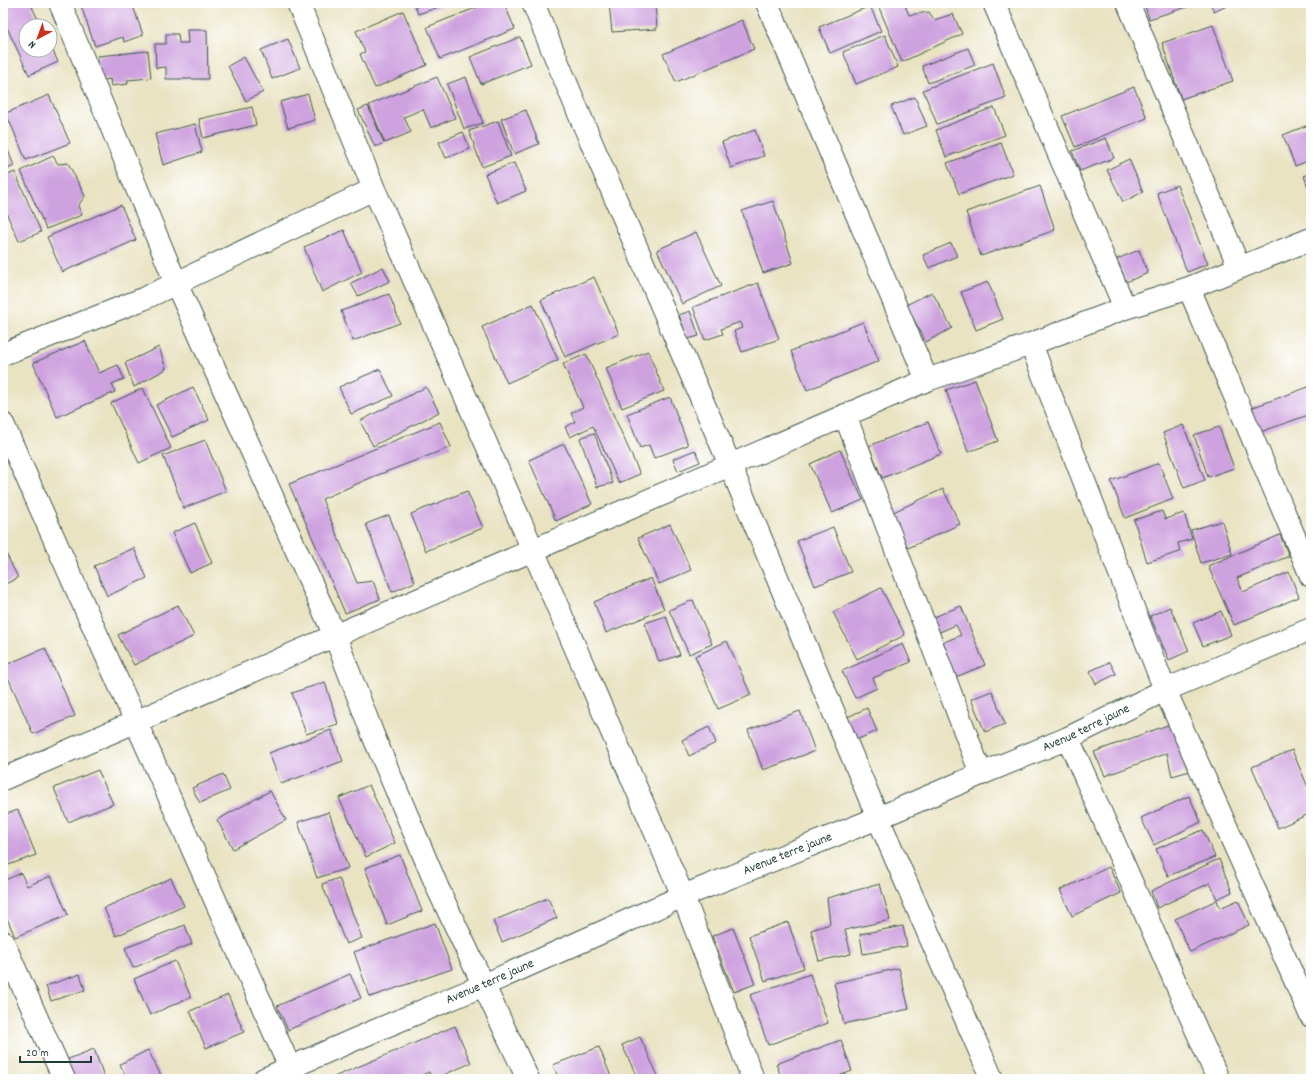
<svg xmlns="http://www.w3.org/2000/svg" width="1314" height="1082" font-family="Dekko,sans-serif">
<rect width="100%" height="100%" fill="#fff"/>
<filter id="ink" filterUnits="userSpaceOnUse"><feTurbulence type="fractalNoise" baseFrequency=".025" numOctaves="2"/><feDisplacementMap in="SourceGraphic" scale="8" xChannelSelector="R" yChannelSelector="G"/><feConvolveMatrix kernelMatrix="1 2 1 2 8 2 1 2 1" color-interpolation-filters="sRGB"/></filter>
<filter id="wash" filterUnits="userSpaceOnUse"><feTurbulence type="fractalNoise" baseFrequency=".012" numOctaves="4" result="noise"/><feDisplacementMap in="SourceGraphic" scale="16" xChannelSelector="R" yChannelSelector="G"/><feGaussianBlur stdDeviation="0.9" result="paint"/><feColorMatrix in="noise" values="0 0 0 0 0 0 0 0 0 0 0 0 0 0 0 0 0 1.4 0 .05"/><feComposite in="paint" operator="in"/></filter>
<g filter="url(#wash)">
<rect width="100%" height="100%" fill="#e9e3c2"/>
<g id="blocks">
<path fill="#cea1df" d="M3 3H40L32 7 41 26H26V50H50V44L58 62 29 75 3 19Z
M80 3H132L143 35 124 42 123 37 95 46Z
M414 3H451L418 14Z
M488 3H504L515 29 440 59 427 27Z
M609 3H655L657 29 612 32Z
M877 3H904L909 15 929 12 934 20 953 14 962 34 902 62Z
M1144 3H1200L1149 19Z
M1210 3H1228L1229 5 1214 12Z
M870 6 881 31 830 53 819 27Z
M403 11 427 65 375 88 360 54 365 52 356 31Z
M742 20 754 49 676 82 663 54Z
M1213 25 1233 81 1181 99 1162 43Z
M187 30H207L208 79H166V67L156 68 155 44H166V34H178L179 43H188Z
M885 35 898 67 856 84 843 52Z
M520 37 531 64 481 84 470 57Z
M288 39 300 68 272 79 261 50Z
M968 48 975 65 928 83 922 66Z
M148 51 151 78 127 80 128 84 111 86 110 79 100 81 98 56Z
M244 57 263 92 246 101 228 66Z
M993 63 1006 98 937 124 923 90Z
M437 77 455 118 431 128 423 109 404 117 411 132 385 143 369 105Z
M466 77 483 123 464 129 447 84Z
M1134 87 1147 118 1075 147 1062 116Z
M308 94 315 120 288 128 280 102Z
M49 95 70 143 26 160 6 113Z
M915 97 927 126 903 135 891 106Z
M368 106 384 143 375 147 358 110Z
M252 107 256 125 203 138 199 119Z
M994 107 1005 135 946 157 936 130Z
M526 110 539 144 514 154 501 119Z
M498 121 511 156 482 167 469 131Z
M195 124 202 152 163 165 155 134Z
M1311 124V160L1295 166 1283 135Z
M755 130 764 156 731 168 722 142Z
M463 132 470 149 446 158 439 142Z
M3 137 14 166 3 171Z
M1106 138 1114 158 1080 171 1072 151Z
M1001 143 1013 174 959 194 947 163Z
M53 156 58 164 68 163 85 196 78 206 82 215 46 229 21 171Z
M1129 159 1143 192 1123 202 1107 170Z
M514 163 526 191 497 203 485 174Z
M15 172 41 232 19 241 3 206V177Z
M1311 173V195L1304 176Z
M1177 185 1208 264 1187 272 1157 193Z
M1040 186 1055 230 981 256 966 212Z
M773 201 793 263 763 273 742 211Z
M121 205 136 240 62 272 47 237Z
M344 230 362 272 322 292 304 247Z
M696 232 721 286 682 304 657 250Z
M951 243 957 256 929 268 923 255Z
M1139 250 1148 273 1126 282 1117 259Z
M383 267 390 281 358 296 351 283Z
M594 277 619 334 565 357 541 300Z
M988 282 1003 319 976 330 961 292Z
M758 283 779 339 742 352 734 331 742 328 740 322 721 329 723 334 705 340 693 307Z
M932 292 952 328 926 342 906 305Z
M389 294 400 323 353 341 341 311Z
M533 304 558 360 507 383 482 327Z
M690 311 699 336 688 339 679 315Z
M863 322 879 361 807 390 791 351Z
M85 341 99 373 118 365 124 379 112 384 115 392 57 417 33 363Z
M159 347 166 369 134 387 125 363Z
M648 351 664 391 622 408 606 368Z
M586 354 640 474 619 483 593 426 570 437 565 427 575 422 571 413 583 407 563 364Z
M380 369 393 396 351 414 339 387Z
M975 380 998 441 968 452 946 390Z
M1311 386V414L1252 435 1243 411Z
M193 387 209 420 172 437 156 405Z
M426 387 439 412 373 446 360 421Z
M143 388 171 448 139 463 111 403Z
M670 397 688 445 654 458 649 445 640 448 627 414Z
M440 422 451 447 375 476 322 499 357 583 373 581 380 599 345 613 289 484Z
M928 422 941 454 882 478 869 446Z
M1183 425 1205 480 1184 488 1163 433Z
M1219 427 1234 468 1208 477 1194 435Z
M594 433 613 483 597 487 580 438Z
M205 440 226 491 184 508 163 456Z
M564 444 592 504 556 521 529 460Z
M695 450 700 462 678 471 673 459Z
M840 450 863 500 832 513 810 464Z
M1159 463 1173 499 1125 518 1111 481Z
M943 489 960 524 906 549 889 514Z
M467 491 483 528 426 551 411 514Z
M1162 511 1165 519 1184 513 1192 539 1178 543 1180 552 1147 562 1134 520Z
M389 515 415 582 392 592 366 524Z
M1222 521 1232 554 1201 563 1191 530Z
M195 523 212 563 190 573 172 533Z
M670 524 691 570 659 584 638 538Z
M833 527 851 572 815 586 797 541Z
M1280 535 1289 556 1237 578 1243 592 1289 572 1299 597 1234 625 1208 566Z
M3 547 18 578 3 585Z
M134 548 147 578 107 596 94 566Z
M651 578 664 609 606 633 594 602Z
M881 588 905 635 857 659 833 612Z
M693 600 712 644 689 654 669 610Z
M178 605 194 636 134 665 118 635Z
M961 606 985 665 951 679 937 645 961 635 956 625 935 634 929 619Z
M1170 607 1189 651 1169 660 1150 616Z
M1221 611 1231 635 1203 646 1193 623Z
M666 616 680 655 659 662 645 623Z
M727 641 751 695 718 709 695 656Z
M903 644 911 662 873 678 877 688 855 698 842 671Z
M45 648 75 716 33 734 3 666Z
M1110 662 1116 674 1096 684 1090 671Z
M325 682 338 724 306 734 292 693Z
M992 691 1005 724 985 732 971 699Z
M867 708 877 731 849 743 839 721Z
M800 711 815 751 763 770 748 730Z
M1173 723 1190 771 1172 776 1167 753 1105 776 1094 752Z
M709 727 716 743 689 756 682 740Z
M331 730 343 761 281 784 269 753Z
M1292 750 1311 794V813L1278 828 1252 767Z
M98 770 113 804 68 822 54 788Z
M223 774 230 790 200 803 192 788Z
M369 785 395 843 366 857 339 798Z
M270 791 286 820 233 849 217 820Z
M1189 796 1201 822 1154 845 1141 818Z
M18 810 36 855 3 867V815Z
M329 812 348 868 317 878 298 822Z
M1203 830 1215 857 1168 876 1156 849Z
M400 855 422 911 387 925 365 868Z
M1219 859 1232 892 1217 899 1210 883 1157 908 1151 891Z
M1109 867 1121 893 1072 916 1060 890Z
M21 873 27 886 51 876 68 915 15 937 3 909V881Z
M171 878 184 906 116 936 104 908Z
M339 878 362 938 346 944 322 884Z
M880 884 890 920 845 930 851 954 819 961 811 930 830 924 827 898Z
M548 898 557 918 502 942 493 921Z
M1217 900 1220 908 1238 900 1249 925 1190 952 1175 919Z
M788 922 804 968 765 981 749 936Z
M435 923 452 969 370 997 354 952Z
M185 925 192 944 133 968 125 948Z
M903 926 907 946 863 954 860 934Z
M733 928 755 984 734 992 712 936Z
M1311 935V947L1307 937Z
M175 961 191 997 150 1015 134 979Z
M899 968 909 1009 844 1024 834 983Z
M80 974 85 990 51 1001 46 986Z
M350 974 361 998 288 1030 277 1006Z
M810 974 828 1023 768 1045 750 995Z
M228 995 244 1032 206 1048 190 1011Z
M455 1026 471 1063 434 1079H432L429 1072 412 1079H329Z
M640 1037 659 1078 656 1079H638L622 1045Z
M841 1040 852 1071 831 1079H782L776 1064Z
M599 1047 612 1079H559L553 1065Z
M94 1049 105 1079H73L66 1060Z
M148 1050 163 1079H127L120 1064Z"/>
</g>
</g>
<g filter="url(#ink)">
<use href="#blocks" fill-opacity="0" stroke="#3d5649" stroke-width="1"/>
<g fill="none" stroke-linecap="round" stroke-linejoin="round">
<g stroke="#3d5649" stroke-width="24">
<path id="street" d="M60 3 176 283 335 636 373 735 439 891 528 1079
M298 3 374 189 533 550 683 896 753 1079
M533 3 580 116 730 465 878 818 992 1079
M767 3 927 380
M994 3 1125 308
M1128 3 1239 267
M1189 288 1311 576
M1031 344 1165 690 1311 1016
M3 354 143 299 374 189
M845 415 981 774
M3 424 295 1079
M1068 738 1218 1079
M3 779 927 380 1031 344 1125 308 1189 288 1311 239
M3 942 64 1079"/>
</g>
<g stroke="#3d5649" stroke-width="24">
<g id="secondary">
<path id="s1" d="M264 1079 372 1032 484 985 683 896 878 818 981 774 1068 738 1165 690 1311 629"/>
</g>
</g>
<use href="#street" stroke="#fff" stroke-width="22"/>
<use href="#secondary" stroke="#fff" stroke-width="22"/>
</g>
</g>
<g text-anchor="middle" dominant-baseline="central" stroke-width="4" stroke-linejoin="round" paint-order="stroke">
<g font-size="13" fill="#1f3d34" stroke="#fff">
<text stroke="none"><textPath href="#s1" startOffset="894">Avenue terre jaune</textPath></text>
<text stroke="none"><textPath href="#s1" startOffset="570">Avenue terre jaune</textPath></text>
<text stroke="none"><textPath href="#s1" startOffset="246">Avenue terre jaune</textPath></text>
</g>
</g>
<rect width="1314" height="1082" fill="none" stroke="#fff" stroke-width="16"/>
<g transform="translate(38 38) rotate(221)"><circle r="19" fill="#ffffff" stroke="#a5b1ae"/>
<path d="M0-3L7 15L0 10L-7 15Z" fill="#c8321e"/>
<text y="-6" font-size="11" font-weight="bold" text-anchor="middle" fill="#1f3d34">N</text>
</g>
<path d="M20 1056v6h71v-6" fill="none" stroke="#1f3d34" stroke-width="2"/>
<text x="26" y="1056" font-size="12" fill="#1f3d34" stroke="#ffffff" stroke-width="3" paint-order="stroke">20 m</text>
</svg>
